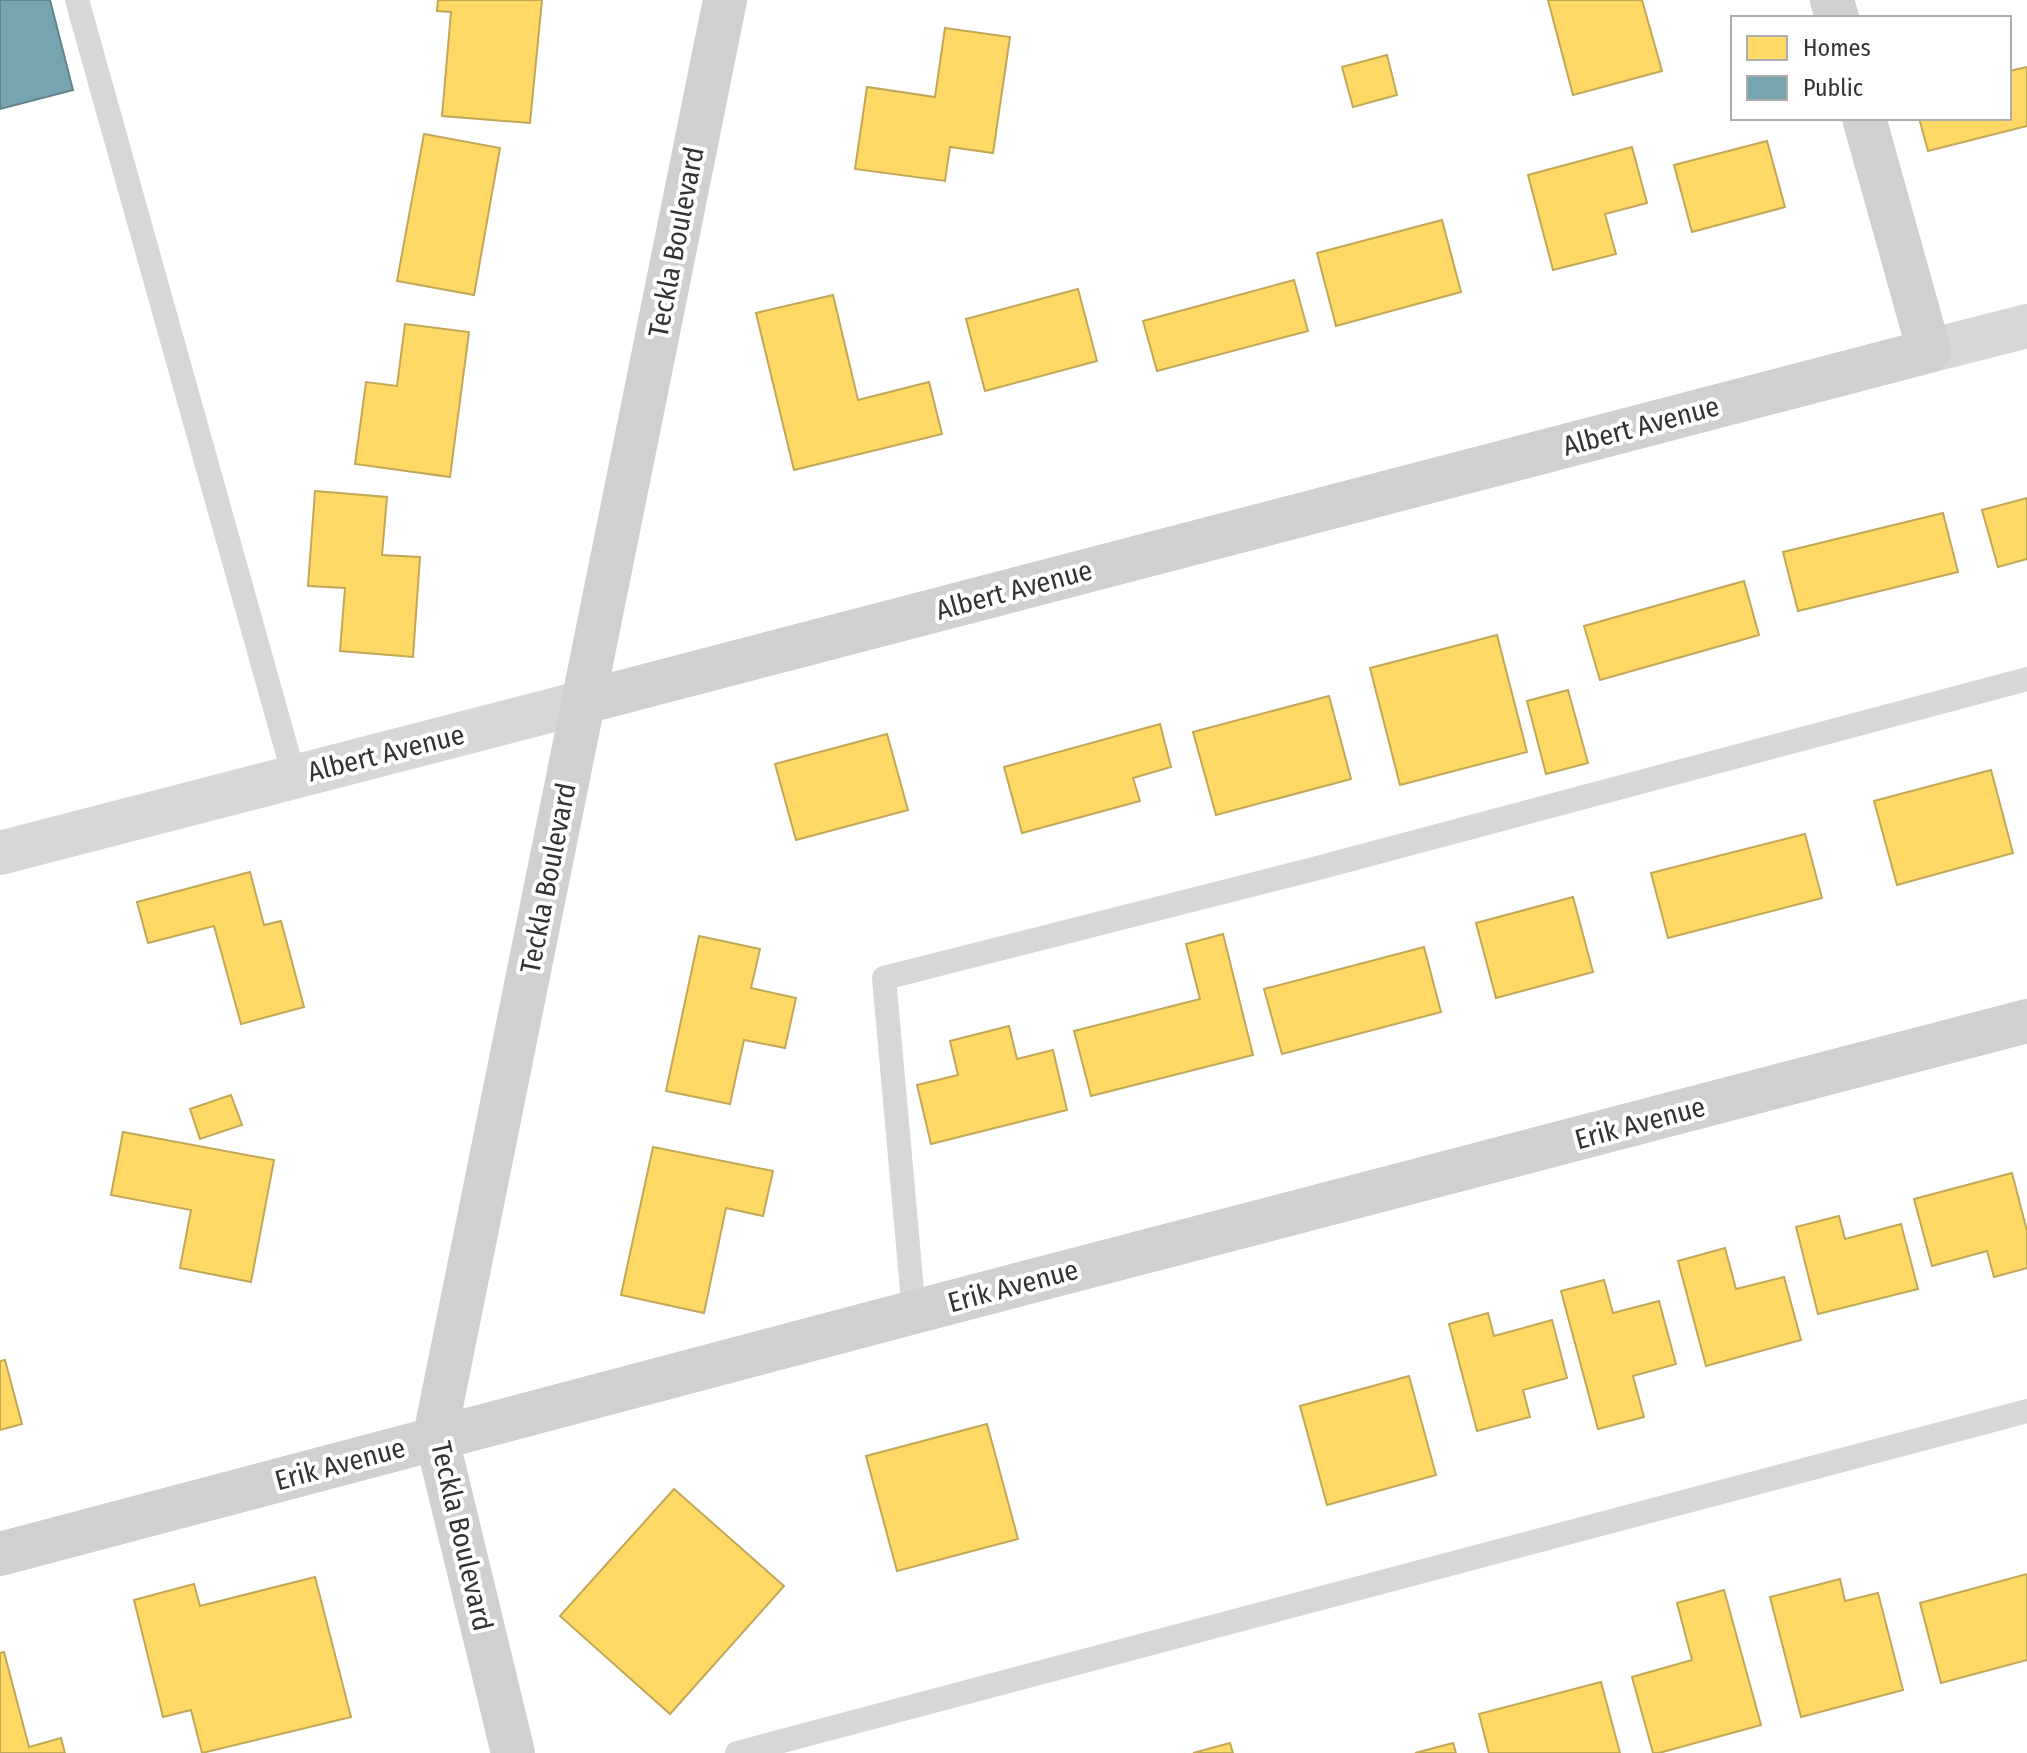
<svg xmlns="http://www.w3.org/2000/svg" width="2027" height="1753" font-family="'Fira Sans Condensed',sans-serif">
<rect width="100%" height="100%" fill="#fff"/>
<path fill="#ffd966" stroke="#c2a757" stroke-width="2" d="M438 0H542L530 123 442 116 451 12 437 11Z
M1548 0H1642L1662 71 1573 95Z
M945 28 1010 37 993 153 950 147 945 181 855 169 867 87 935 97Z
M1387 55 1397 95 1353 107 1342 67Z
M2027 67V126L1928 151 1919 118H2009V71Z
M424 134 500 148 474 295 397 281Z
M1767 141 1785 207 1692 232 1674 165Z
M1632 147 1647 203 1605 214 1616 254 1553 270 1528 175Z
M1442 220 1461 292 1336 326 1317 253Z
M1294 280 1308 331 1157 371 1143 321Z
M1078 289 1097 361 985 391 966 319Z
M833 295 858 400 929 382 942 434 794 470 756 313Z
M405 324 469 332 450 477 355 464 366 382 397 386Z
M315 491 387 497 382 555 420 557 413 657 340 651 345 588 308 586Z
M2027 498V559L1998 567 1982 510Z
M1943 513 1958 572 1798 611 1783 552Z
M1744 581 1759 635 1600 680 1584 626Z
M1497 635 1527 752 1400 785 1370 668Z
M1568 690 1588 763 1546 774 1527 701Z
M1329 696 1351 779 1216 815 1193 732Z
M1160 724 1171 767 1133 778 1140 801 1022 833 1004 767Z
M887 734 908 810 796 840 775 764Z
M1991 770 2013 853 1897 885 1874 801Z
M1805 834 1822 898 1668 938 1651 873Z
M250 872 264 925 281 921 304 1007 241 1024 214 926 148 943 137 902Z
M1573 897 1593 972 1496 998 1476 923Z
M1223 934 1253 1055 1091 1096 1074 1031 1200 999 1186 944Z
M699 936 760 949 751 988 796 998 785 1048 744 1040 730 1104 666 1091Z
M1424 947 1441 1012 1282 1054 1264 989Z
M1009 1026 1017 1059 1053 1050 1067 1110 931 1144 917 1085 958 1075 950 1041Z
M231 1095 242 1125 200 1139 190 1109Z
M123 1132 274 1160 251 1282 180 1268 191 1210 111 1195Z
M653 1147 773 1171 763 1216 726 1208 704 1313 621 1295Z
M2012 1173 2027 1231V1268L1994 1277 1987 1251 1932 1266 1914 1199Z
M1839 1216 1845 1239 1901 1224 1918 1289 1818 1314 1796 1227Z
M1725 1248 1736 1289 1784 1277 1801 1340 1706 1366 1678 1261Z
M1604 1280 1613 1313 1659 1301 1676 1364 1633 1376 1644 1417 1598 1429 1561 1291Z
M1488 1313 1494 1336 1552 1320 1567 1378 1523 1390 1530 1417 1477 1431 1449 1324Z
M5 1360 22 1424 0 1430V1361Z
M1409 1376 1436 1475 1327 1505 1300 1406Z
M987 1424 1018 1539 897 1571 866 1456Z
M674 1489 784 1586 670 1714 560 1616Z
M2027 1574V1660L1941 1683 1920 1603Z
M315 1577 351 1717 202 1753 191 1710 163 1717 134 1600 194 1584 200 1606Z
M1840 1579 1845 1601 1878 1593 1903 1690 1801 1717 1770 1597Z
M1724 1590 1761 1725 1659 1753H1653L1632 1677 1692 1660 1677 1603Z
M4 1652 29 1747 61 1738 65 1753H0V1653Z
M1601 1682 1620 1753H1489L1479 1714Z
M1230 1743 1233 1753H1193Z
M1453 1743 1456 1753H1415Z"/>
<path fill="#76a5af" stroke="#62838a" stroke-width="2" d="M0 0H50L73 90 0 109Z"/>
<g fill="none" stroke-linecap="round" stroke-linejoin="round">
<path stroke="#d7d7d7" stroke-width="24" d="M77 0 294 776
M914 1312 884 978 1314 869 2027 679
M737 1753 2027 1411"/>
<path stroke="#d7d7d7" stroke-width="44" d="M1929 351 2027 326
M0 853 584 702"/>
<path stroke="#d0d0d0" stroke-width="44" d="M1832 0 1837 18
M584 702 1929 351 1864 118
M0 1554 914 1312 2027 1021
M513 1753 437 1439V1426L725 0"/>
</g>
<g text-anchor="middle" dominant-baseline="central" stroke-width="8" stroke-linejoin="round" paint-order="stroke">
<g font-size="28" fill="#333" stroke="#fff">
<text transform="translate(676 242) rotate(-79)">Teckla Boulevard</text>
<text transform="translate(1641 426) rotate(-15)">Albert Avenue</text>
<text transform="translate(1014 590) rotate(-15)">Albert Avenue</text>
<text transform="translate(386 753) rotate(-14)">Albert Avenue</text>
<text transform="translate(548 878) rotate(-79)">Teckla Boulevard</text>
<text transform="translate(1640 1123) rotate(-15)">Erik Avenue</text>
<text transform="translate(1013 1286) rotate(-15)">Erik Avenue</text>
<text transform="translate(340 1464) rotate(-15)">Erik Avenue</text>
<text transform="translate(462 1536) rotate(77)">Teckla Boulevard</text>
</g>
</g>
<rect x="1731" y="16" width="280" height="104" fill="#ffffff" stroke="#adadad" stroke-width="2"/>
<rect x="1747" y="36" width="40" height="24" fill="#ffd966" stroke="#adadad" stroke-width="2"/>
<text x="1803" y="56" font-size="24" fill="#333333">Homes</text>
<rect x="1747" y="76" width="40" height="24" fill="#76a5af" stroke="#adadad" stroke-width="2"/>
<text x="1803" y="96" font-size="24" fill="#333333">Public</text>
</svg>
